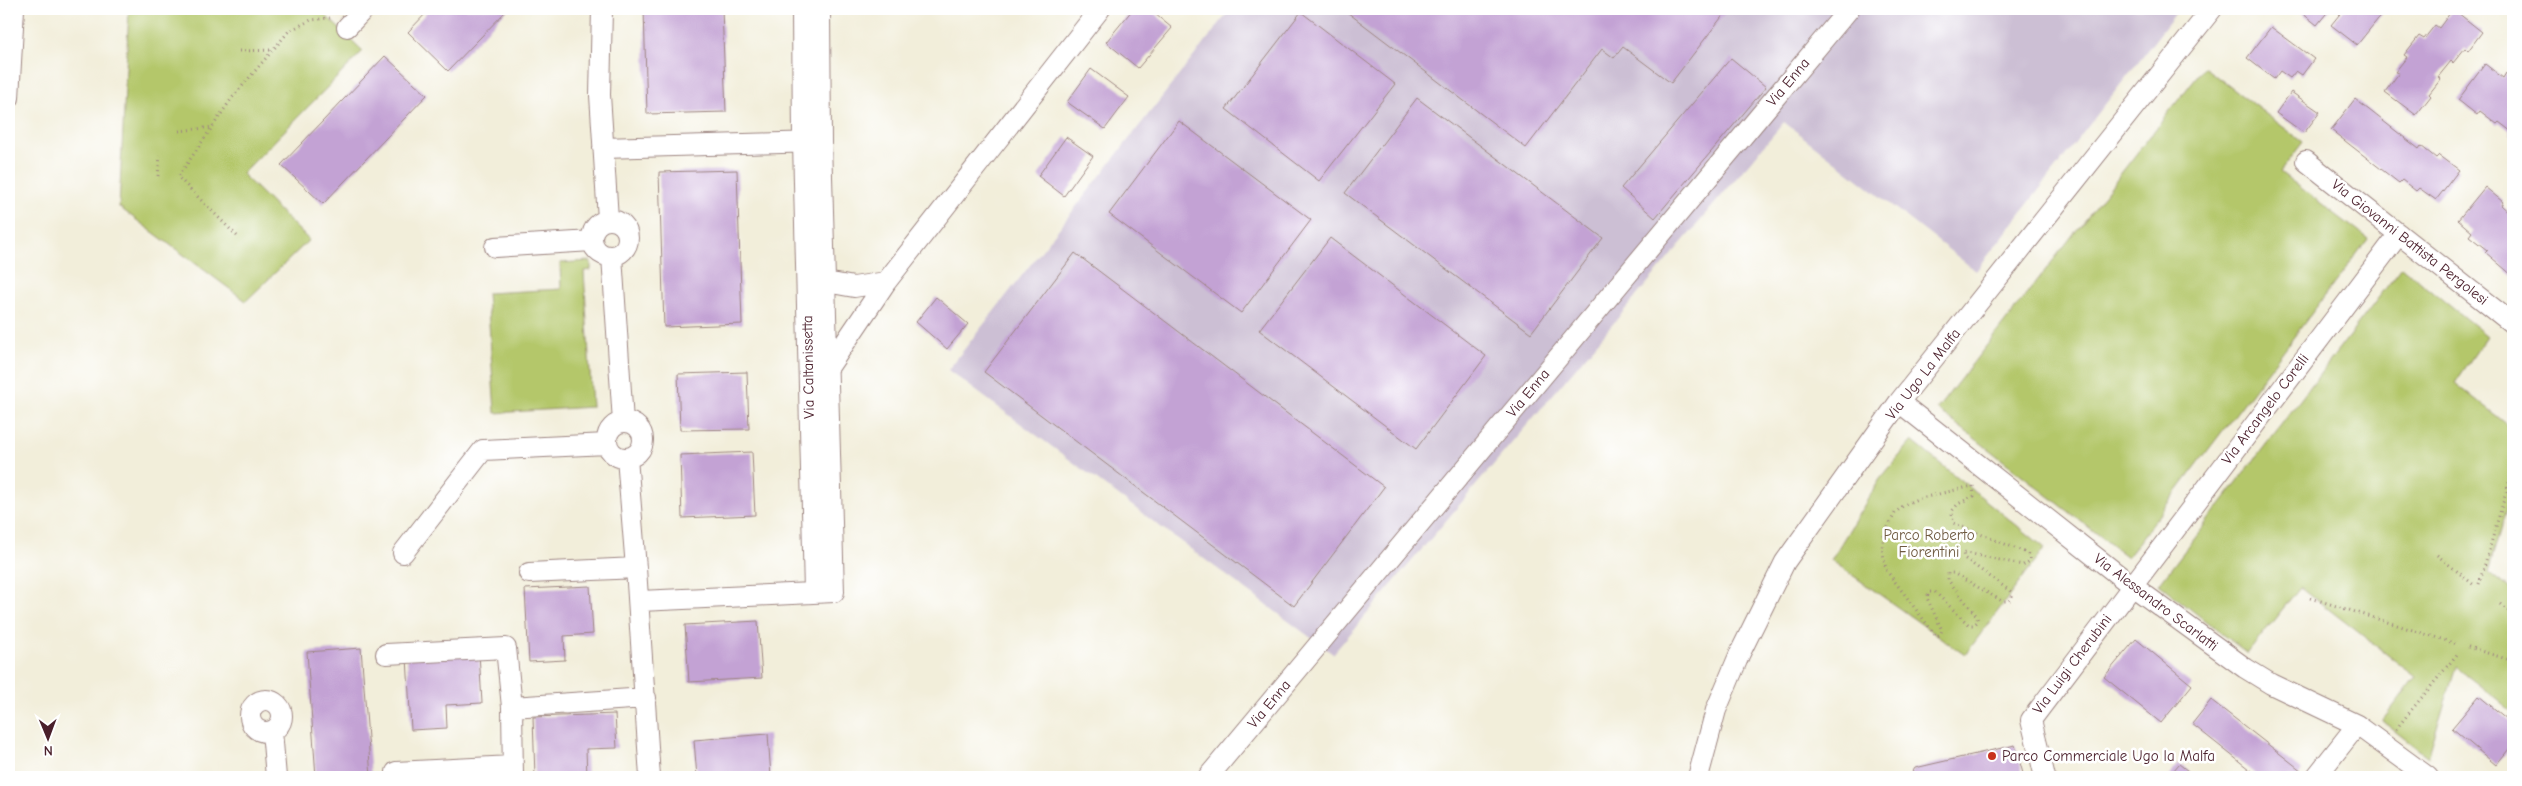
<svg xmlns="http://www.w3.org/2000/svg" width="2522" height="786" font-family="'Comic Neue',sans-serif">
<rect width="100%" height="100%" fill="#fff"/>
<filter id="ink" filterUnits="userSpaceOnUse"><feTurbulence type="fractalNoise" baseFrequency=".02" numOctaves="2"/><feDisplacementMap in="SourceGraphic" scale="10" xChannelSelector="R" yChannelSelector="G"/><feConvolveMatrix kernelMatrix="1 2 1 2 8 2 1 2 1" color-interpolation-filters="sRGB"/></filter>
<filter id="wash" filterUnits="userSpaceOnUse"><feTurbulence type="fractalNoise" baseFrequency=".0096" numOctaves="4" result="noise"/><feDisplacementMap in="SourceGraphic" scale="20" xChannelSelector="R" yChannelSelector="G"/><feGaussianBlur stdDeviation="1.12" result="paint"/><feColorMatrix in="noise" values="0 0 0 0 0 0 0 0 0 0 0 0 0 0 0 0 0 1.4 0 .05"/><feComposite in="paint" operator="in"/></filter>
<g filter="url(#wash)">
<rect width="100%" height="100%" fill="#f2eeda"/>
<path fill="#ccbfd4" d="M1231 9H2179L1976 271 1784 122 1333 654 948 370Z"/>
<path fill="#b4c76a" stroke="#7f734a" d="M129 9H319L363 51 242 174 309 240 246 301 119 207Z
M2204 67 2303 142 2280 172 2368 239 2127 557 1937 409Z
M591 261V270L584 271 592 407 495 413 487 293 561 289 560 263Z
M2402 267 2487 336 2455 383 2513 429V485L2488 572 2513 592V712L2456 667 2428 757 2382 721 2416 677 2300 587 2247 654 2159 584Z
M1912 441 2045 548 1965 655 1831 560 1880 479Z"/>
<g id="blocks">
<path fill="#c3a2d4" d="M430 9H508L448 71 408 32Z
M644 9H722L726 112 647 114Z
M1133 9H1149L1172 28 1138 68 1106 42Z
M1343 9H1728L1671 83 1623 47 1614 58 1602 49 1526 148Z
M2297 9H2330L2317 25Z
M2344 9H2386L2357 45 2331 25Z
M2453 9 2482 32 2468 51 2465 48 2453 63 2451 61 2438 77 2441 79 2429 94 2431 96 2416 115 2385 92 2399 73 2395 72 2407 57 2404 55 2419 36 2424 39 2435 25 2439 28Z
M1301 12 1395 84 1319 181 1226 109Z
M2271 27 2314 59 2302 75 2296 71 2290 78 2280 71 2274 79 2247 58Z
M385 56 427 95 323 204 281 165Z
M1731 58 1766 87 1655 218 1621 188Z
M2485 64 2503 78 2506 73 2513 79V137L2510 134 2512 132 2499 122 2497 124 2480 111 2477 115 2458 100Z
M1091 69 1129 97 1105 129 1067 102Z
M2291 92 2320 112 2304 133 2276 113Z
M1417 98 1603 238 1531 333 1345 193Z
M2355 99 2419 149 2421 146 2436 158 2439 155 2459 170 2436 200 2419 188 2416 191 2402 180 2399 183 2331 130Z
M1179 121 1311 220 1241 313 1109 214Z
M1066 137 1093 156 1064 196 1038 176Z
M737 170 742 324 664 327 659 172Z
M2485 187 2503 202 2501 205 2513 216V276L2485 252 2487 250 2469 236 2472 232 2458 220Z
M1330 238 1486 356 1416 449 1259 330Z
M1075 253 1384 487 1294 606 984 372Z
M936 297 968 324 947 349 916 322Z
M747 372 749 429 680 430 678 374Z
M752 452 755 515 682 518 680 455Z
M590 586 593 634 564 636 565 660 529 662 525 589Z
M758 621 762 678 689 682 685 625Z
M2136 639 2192 685 2161 723 2104 677Z
M361 648 371 777H316L307 652Z
M479 653 482 703 446 705 447 728 411 730 407 657Z
M2479 696 2513 724V744L2496 765 2452 728Z
M2211 700 2302 771 2298 777H2259L2192 724Z
M615 714 617 748 586 749 587 777H535L533 717Z
M768 734 771 777H697L694 740Z
M2015 745 2024 777H1909L1915 768Z
M2179 764 2196 777H2168Z"/>
</g>
</g>
<g filter="url(#ink)">
<use href="#blocks" fill-opacity="0" stroke="#9e8682" stroke-width="1"/>
<g fill="none" stroke-linecap="round" stroke-linejoin="round">
<g stroke="#9e8682" stroke-width="22">
<path id="street" d="M602 9 600 95 608 219
M802 9 803 142 814 592
M347 27 364 9
M9 98 14 9
M603 148 816 142
M2306 161 2513 324
M592 238a18 18 0 1 1 36 0a18 18 0 1 1-36 0Z
M495 247 592 241
M612 256 623 422
M826 282 854 287 886 282
M828 368 886 282 1100 9
M1899 402 2131 585 2245 668 2271 684 2357 725 2428 777
M607 440a18 18 0 1 1 36 0a18 18 0 1 1-36 0Z
M627 458 636 568
M403 553 483 450 607 444
M529 573 636 568 650 777
M640 601 834 592 821 142 820 9
M386 654 506 648 512 707
M250 716a16 16 0 1 1 32 0a16 16 0 1 1-32 0Z
M272 731 276 777
M397 777 396 772 512 766
M513 777 512 707 646 698
M1208 777 1849 9
M1698 777 1716 710 1740 653 1785 562 1899 402 2212 9
M2045 777 2031 720 2399 234
M2316 777 2357 725"/>
</g>
<path stroke="#9e8682" stroke-width="3" stroke-dasharray="1 4" stroke-linecap="butt" d="M239 51 273 50
M179 131 213 127
M158 176 160 156
M237 236 178 177 232 98 289 31 311 20 330 18
M1973 486 1974 496 1958 504 1952 511 1953 523 2027 553 2030 557V561L2023 565 1963 552 1964 558 2010 591 2012 596 2009 601H2002L1953 573H1948V580L1976 615 1978 621 1974 625H1969L1935 592H1929L1927 598 1942 630 1940 635 1936 636 1886 570 1882 548 1884 535 1895 513 1904 505 1917 499Z
M2437 555 2474 585
M2479 584 2513 469
M2311 598 2457 644
M2500 604 2513 615
M2468 647 2513 661
M2396 729 2459 652"/>
<use href="#street" stroke="#fff" stroke-width="20"/>
</g>
</g>
<circle fill="#c8321e" stroke="#fff" stroke-width="2" cx="1992" cy="756" r="5"/>
<g text-anchor="middle" dominant-baseline="central" stroke-width="5" stroke-linejoin="round" paint-order="stroke">
<g font-size="15" fill="#4a1f2b" stroke="#fff">
<text transform="translate(1788 82) rotate(-50)">Via Enna</text>
<text transform="translate(2410 242) rotate(38)">Via Giovanni Battista Pergolesi</text>
<text transform="translate(808 367) rotate(-91)">Via Caltanissetta</text>
<text transform="translate(1923 374) rotate(-52)">Via Ugo La Malfa</text>
<text transform="translate(1528 393) rotate(-50)">Via Enna</text>
<text transform="translate(2265 409) rotate(-53)">Via Arcangelo Corelli</text>
<text transform="translate(2156 602) rotate(37)">Via Alessandro Scarlatti</text>
<text transform="translate(2072 664) rotate(-53)">Via Luigi Cherubini</text>
<text transform="translate(1269 704) rotate(-50)">Via Enna</text>
</g>
<g font-size="15" fill="#6f5a41" stroke="#fff">
<text x="1929" y="535">Parco Roberto<tspan x="1929" dy="17">Fiorentini</tspan></text>
</g>
<g font-size="15" fill="#4a1f2b" stroke="#fff" text-anchor="start">
<text x="2002" y="756">Parco Commerciale Ugo la Malfa</text>
</g>
</g>
<rect width="2522" height="786" fill="none" stroke="#fff" stroke-width="30"/>
<g transform="translate(48 738) rotate(179)" stroke="#ffffff" stroke-width="4" paint-order="stroke">
<path d="M0-4L9 19L0 12L-9 19Z" fill="#4a1f2b"/>
<text y="-8" font-size="14" font-weight="bold" text-anchor="middle" fill="#4a1f2b">N</text>
</g>
</svg>
